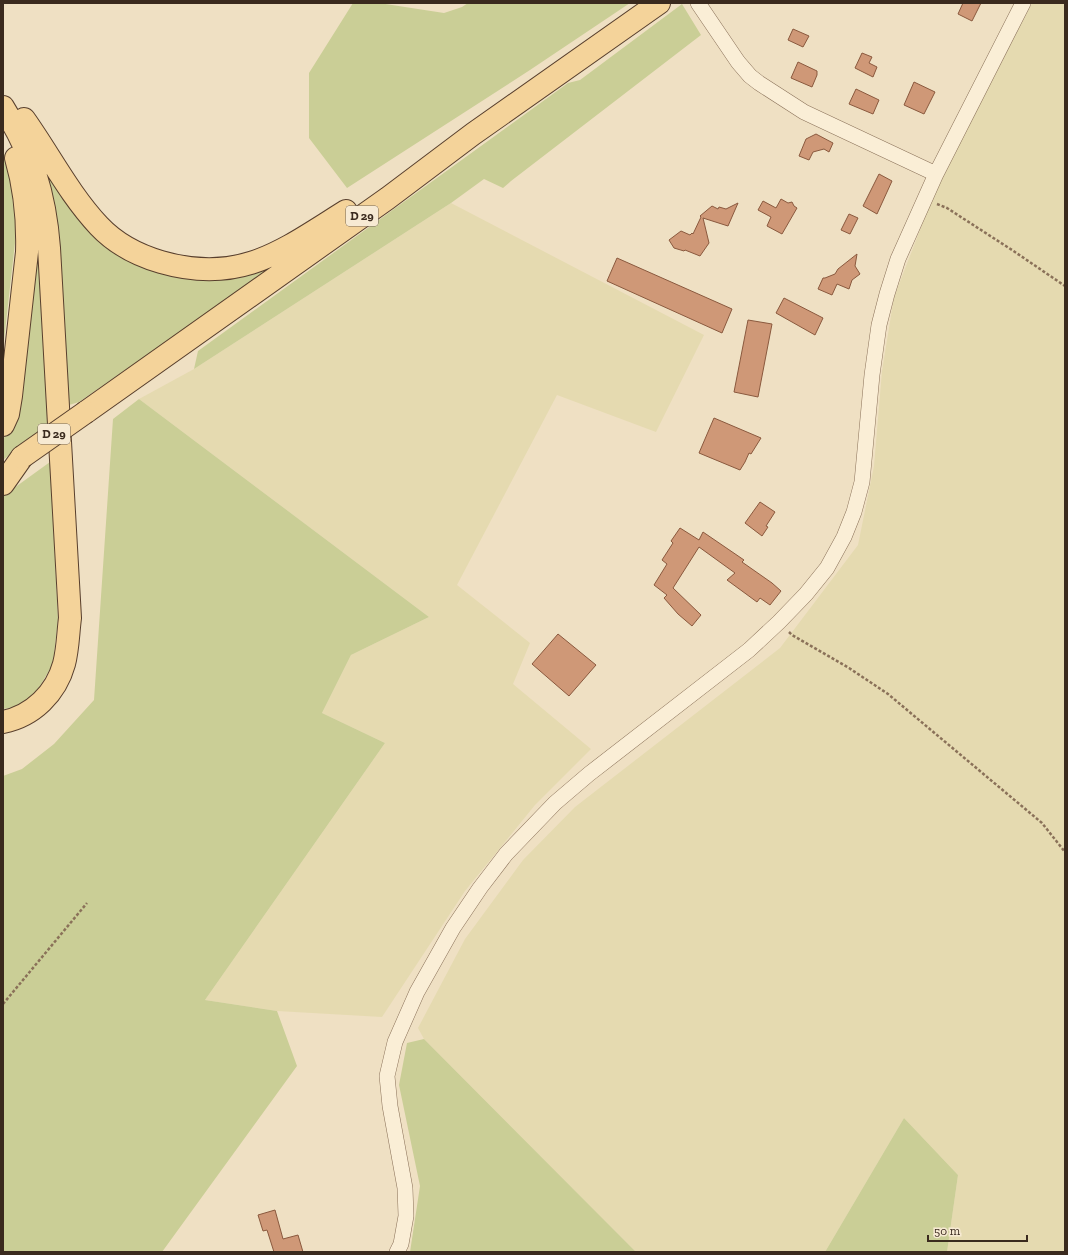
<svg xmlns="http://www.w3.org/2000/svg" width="1068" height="1255" font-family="'Zilla Slab',serif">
<rect width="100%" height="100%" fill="#efe0c3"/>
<path fill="#e5dab0" d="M1032 3H1065V1252H947L958 1175 904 1118 825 1252H636L424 1039 418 1028 465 939 523 860 575 807 780 648 858 545 874 466 882 371 894 297 934 194Z
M451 203 704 335 656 432 557 395 457 585 530 643 513 684 591 749 535 805 465 891 382 1017 277 1011 205 1000 385 743 322 713 351 655 429 617 139 399 194 369Z"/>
<path fill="#cace96" d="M353 3H379L444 13 462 7 468 3H630L530 70 347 188 309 138V73Z
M682 4 701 35 511 181 503 188 484 179 451 203 194 369 198 351 568 83 580 80Z
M3 151 6 158 13 189 16 234 3 349Z
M47 169 125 258 169 276 206 279 286 259 79 402 69 405 64 397 58 236Z
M37 212 48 424 3 460V441L10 423Z
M139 399 429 617 351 655 322 713 385 743 205 1000 277 1011 297 1066 162 1252H3V776L22 769 54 744 94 700 113 419Z
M50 462 58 619 53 664 37 691 20 706 3 709V496Z
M424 1039 636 1252H410L420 1186 399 1085 407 1043Z
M904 1118 958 1175 947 1252H825Z"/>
<path fill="#cf9877" stroke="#8a593e" d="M963 3H981L972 21 958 14Z
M793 29 809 36 803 47 788 40Z
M862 53 872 57 869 63 877 67 873 77 855 68Z
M798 62 817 71V75L812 87 791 78Z
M914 82 935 92 924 114 904 105Z
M856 89 879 100 873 114 849 104Z
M816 134 833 143 829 152 824 149 813 152 809 160 799 156 806 139Z
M879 174 892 181 877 214 863 206Z
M781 199 788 203 792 202 794 206 797 208 782 234 767 226 771 217 758 210 763 201 776 208Z
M738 203 728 226 703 218 709 243 700 256 685 250 684 251 674 248 669 240 681 231 690 235 692 233 693 234 701 217 700 216 712 206 718 209 719 207 726 209Z
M849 214 858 218 850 234 841 230Z
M857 254 855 266 860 274 852 280 849 289 837 284 832 295 818 289 823 278H825L835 274 838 269Z
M617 258 732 309 722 333 607 281Z
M784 298 823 318 815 335 776 313Z
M748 320 772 324 758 397 734 392Z
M714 418 761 438 751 454 749 453 745 462 740 470 699 453Z
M760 502 775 512 766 526 768 527 762 536 745 523Z
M680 528 699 540 703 532 744 560 742 562 772 583 781 591 770 605 760 598 757 602 727 580 735 573 699 547 673 588 701 615 692 626 678 614 664 598 667 595 654 585 667 564 662 560 673 543 671 541Z
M558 634 596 665 569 696 532 664Z
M275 1210 283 1239 298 1235 303 1252H274L267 1230 263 1231 258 1215Z"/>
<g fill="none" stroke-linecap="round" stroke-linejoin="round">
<g stroke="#8a7159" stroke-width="16">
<path id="minor" d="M698 3 738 62 750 76 759 83 804 112 936 174
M397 1252 401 1244 406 1216 405 1188 390 1106 387 1076 395 1042 417 992 453 928 480 888 506 854 555 803 589 774 749 650 779 622 806 594 827 568 844 537 854 512 862 482 872 375 879 325 887 294 898 259 936 174 1023 3"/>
</g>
<g stroke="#583f2d" stroke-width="24">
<path id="primary" d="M3 107C32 153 45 194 49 248L70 618C68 633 68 649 64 664 56 693 33 716 3 722
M24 119C49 154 69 194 99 226 116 244 137 255 161 262 240 285 282 251 346 211
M86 412 388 198 473 134 659 3
M3 425 8 414 11 396 27 252C28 219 25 189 16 158
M3 484 22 457"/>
</g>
<path stroke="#8a7159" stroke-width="2.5" stroke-dasharray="3 2" stroke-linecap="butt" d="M937 204 947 208 1012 250 1065 286
M789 632 792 635 849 668 888 694 1042 823 1065 852
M3 1004 87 903"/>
<use href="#minor" stroke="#faeed6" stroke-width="15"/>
<use href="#primary" stroke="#f4d39a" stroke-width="22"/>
<g stroke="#583f2d" stroke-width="24" stroke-linecap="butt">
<path id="primary-bridge" d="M22 457 86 412"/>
</g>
<use href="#primary-bridge" stroke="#f4d39a" stroke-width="22"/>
</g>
<g text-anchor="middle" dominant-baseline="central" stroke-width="3" stroke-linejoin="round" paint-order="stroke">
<g fill="#f7ead3" stroke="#736454" stroke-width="1">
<rect x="346" y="206" width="32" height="20" rx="3"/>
<rect x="38" y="424" width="32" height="20" rx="3"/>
</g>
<g font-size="12" font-weight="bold" fill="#3a2a1e">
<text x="362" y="216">D 29</text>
<text x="54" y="434">D 29</text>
</g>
</g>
<rect width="1068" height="1255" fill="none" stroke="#3a2a1e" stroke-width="8"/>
<path d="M928 1235v6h99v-6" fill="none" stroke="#3a2a1e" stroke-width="2"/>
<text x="934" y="1235" font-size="12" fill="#3a2a1e" stroke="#f7ead3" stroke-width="3" paint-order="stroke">50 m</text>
</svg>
